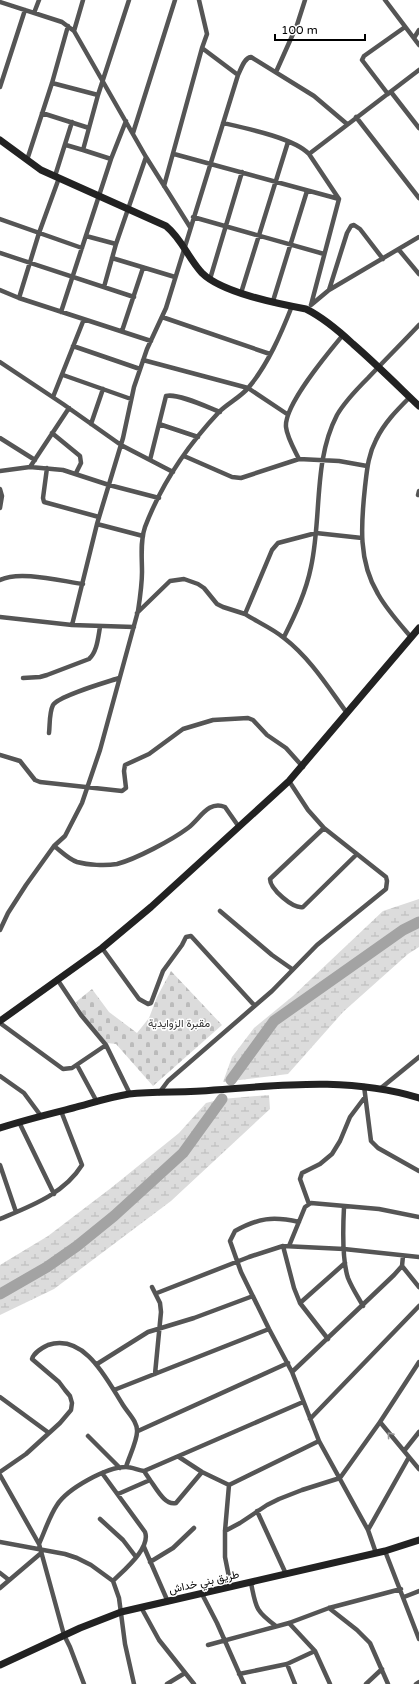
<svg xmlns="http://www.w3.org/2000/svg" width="419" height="1684" font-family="'Varela Round',Vazirmatn,sans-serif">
<defs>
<pattern id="wetland-marsh" width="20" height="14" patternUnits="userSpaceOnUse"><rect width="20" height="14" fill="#dcdcdc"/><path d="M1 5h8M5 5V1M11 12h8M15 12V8" fill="none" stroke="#bbb"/></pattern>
<pattern id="cemetery-stones" width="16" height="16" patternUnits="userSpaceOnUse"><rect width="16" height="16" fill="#dcdcdc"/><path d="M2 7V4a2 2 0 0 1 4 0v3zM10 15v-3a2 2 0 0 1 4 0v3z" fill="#bbb"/></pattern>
</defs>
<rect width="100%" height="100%" fill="#fff"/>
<path fill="url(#wetland-marsh)" d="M419 899V947L408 954 343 1012 288 1074 223 1082 232 1057 254 1028 293 996 383 911Z
M269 1095 270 1109 171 1201 54 1289 0 1315V1265L48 1236 111 1188 179 1133 206 1103 222 1099Z"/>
<path fill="url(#cemetery-stones)" d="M171 971 222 1025 153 1086 116 1044 107 1043 87 1021 76 1002 92 989 109 1012 137 1033 149 1018 157 997Z"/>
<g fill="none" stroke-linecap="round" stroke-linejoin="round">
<path stroke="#a3a3a3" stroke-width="11" d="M231 1080 274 1021 403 930 419 922
M0 1294 47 1267 77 1246 114 1216 183 1153 222 1099"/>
<path stroke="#555" stroke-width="4.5" d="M199 0 207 34 202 48 238 75
M385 0 419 45
M0 2 62 22 74 31 146 157 190 227
M34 13 39 0
M74 31 83 0
M414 38 419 30
M276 72 297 25 305 0
M52 83 98 95
M0 87 25 10
M391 92 419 128
M388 94 362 60 364 56 405 27
M42 113 89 128
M356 117 419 198
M223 123C245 128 294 138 309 154L339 199 311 305
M133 133 175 0
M66 145 83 150 98 95 129 0
M83 150 111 159
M174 154 339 199
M309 154 419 70
M27 160 52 83 68 26
M55 176 72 122
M164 186 202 48
M193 217 324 254
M0 219 82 248
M86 236 116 244
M399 250 419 274
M0 253 134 297
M112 258 175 277
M210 279 242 172
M104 287 116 244 146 157
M0 290 19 298 151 341
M329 290 347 233 351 226 354 225 360 229 383 259
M241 293 288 142
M19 298 39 233 59 178
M273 301 307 191
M311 305 329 290 419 237
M61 312 111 159 126 121
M162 317 270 354
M122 331 143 268
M73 346 140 369
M143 360 248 388 287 414
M0 362 63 404 121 445 173 472
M63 375 131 399
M53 397 84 319
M410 397C397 410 384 423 376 440 368 455 367 470 365 487 361 524 358 561 378 594 387 610 399 623 411 637
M91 424 103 389
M159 424 198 437
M52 433 80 456 81 463 76 473
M0 438 35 460
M184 456 232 477 241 478 299 459 339 461 367 466
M299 459C294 449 287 437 286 427 284 405 328 353 343 335
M150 460 166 396C178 393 207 407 220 412
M30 467 69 408
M47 468 43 498 44 502 99 517
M0 471 30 467 63 470 109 485 159 498
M0 489 2 496 0 508
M418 495 419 491
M97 524 143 536
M0 580C19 570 61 581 83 584
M137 613 170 581 184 579 198 584 204 588 217 604 223 607 245 614
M0 617 72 625 134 627
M72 625 97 524 123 438 134 387 147 349 166 308 238 75C241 69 244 58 251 57L314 96 347 124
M284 637C295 615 306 592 311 567 322 517 313 461 337 415 345 401 357 389 368 378 385 360 402 343 419 325
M23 678 40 677 47 675 89 659C97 652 98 638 100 627
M347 713C328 687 310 658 284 638 272 628 257 622 245 614L272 550 278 543 316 533 362 538
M49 733C50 725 49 713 53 705 58 696 107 682 119 678
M0 755 20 761 35 780 40 782 122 791 126 788 124 771 125 765 149 754 183 729 213 720 248 718 253 720 267 735 286 748 303 767
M324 828 270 879C270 889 293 909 303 907L357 854
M54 846C61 851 68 859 77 862 88 865 105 866 117 864 136 859 172 840 188 828 200 819 208 800 225 807L239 827
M220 911 272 955 292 969
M0 930 8 913 26 885 54 846 65 836 82 803 100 750 138 611C140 598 142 585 142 572 142 557 140 541 145 527 161 485 188 445 219 412 228 403 241 397 249 387 268 364 281 334 292 306
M102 948 139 999 148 1004 151 1003 163 971 182 945 186 937 191 936 254 1005
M57 979 81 1015 106 1045 130 1094
M0 1023 63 1069 72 1068 106 1045
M77 1065 97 1102
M0 1076 24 1093 41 1116
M364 1086 371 1141 378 1148 419 1171
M381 1088 419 1057
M159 1093 168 1081 272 991 317 945 386 889 387 881 386 877 324 828 308 810 289 781
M19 1122 54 1194
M0 1165 16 1212
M309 1204 300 1179 302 1173 320 1164 332 1154 340 1141 350 1117 365 1097
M344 1207C343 1226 342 1260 348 1278 352 1288 358 1297 363 1306
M0 1219C31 1206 64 1194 82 1165L61 1111
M299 1222C273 1216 258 1218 235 1231L230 1241 241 1272 269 1329 292 1372 319 1441 368 1530 376 1553
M283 1246 294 1288 300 1303 328 1339
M289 1246 305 1207 311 1203 379 1209 419 1217
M402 1266 419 1287
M152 1287 160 1303 161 1312 155 1374
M157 1293 249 1257 283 1246 344 1249 419 1257
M300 1303 345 1263
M97 1364 148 1332 194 1318 253 1296
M292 1372 394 1275 402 1266 403 1256
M114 1390 269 1329
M0 1397 49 1433
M310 1419 419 1306
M380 1422 419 1469
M138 1431 288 1363
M88 1436 120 1468
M404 1451 419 1432
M179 1457 202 1472 229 1485 319 1441
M144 1471 303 1402
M0 1472 26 1454 60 1423 71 1410 72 1403 70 1396 65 1390 59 1382 32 1359C34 1352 42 1348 48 1345 85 1333 107 1380 123 1405 128 1413 138 1422 137 1432 137 1441 129 1457 126 1467
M102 1473 145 1532C151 1548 124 1570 113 1581
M0 1475 39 1544 64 1635 70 1647 84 1684
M150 1480C156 1488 165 1506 176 1503L202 1472
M229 1485 225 1531V1557L231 1587
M257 1511 286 1574
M100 1519 123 1540 136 1557
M368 1530 409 1457
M225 1531 240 1523 267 1505 279 1499 302 1490 340 1478 380 1422 419 1362
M0 1542 65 1554 77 1558 91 1565 113 1581 119 1598 125 1644 134 1684
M39 1544C45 1531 49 1517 57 1505 67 1489 106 1467 126 1467 131 1467 138 1470 144 1471L150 1480 118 1494
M144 1547 168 1602
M385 1551 419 1639
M150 1562 173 1548 194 1528
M0 1573 9 1580
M251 1583C256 1607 255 1611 276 1626
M0 1588 40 1554
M202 1594 217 1623 244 1684
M404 1597 419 1591
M329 1608 357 1630 370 1643 388 1684
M142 1609 159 1640 194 1684
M289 1623 315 1651 330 1684
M208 1645 289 1623 329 1608 401 1589
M287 1664 295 1684
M239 1674 287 1664 315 1651
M167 1684 185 1673
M366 1684 382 1669
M416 1684 419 1682"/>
<path stroke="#222" stroke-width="7" d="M0 140 41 170 166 226C182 239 188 258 202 273 222 293 279 304 306 309 324 318 339 331 353 344 376 364 397 385 419 406
M0 1021 102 948 151 907 289 781 419 628
M0 1128C24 1120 49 1114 73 1108 92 1103 110 1097 129 1094 157 1091 186 1093 214 1090 284 1085 350 1077 419 1098
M0 1665 80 1628 121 1612 385 1551 419 1540"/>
</g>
<defs><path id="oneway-chevron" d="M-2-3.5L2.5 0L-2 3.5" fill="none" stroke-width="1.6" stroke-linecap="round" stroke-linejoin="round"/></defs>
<use stroke="#999" href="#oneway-chevron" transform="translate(390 1435) rotate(-130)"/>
<g text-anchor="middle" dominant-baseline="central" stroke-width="3" stroke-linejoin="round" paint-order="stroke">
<g font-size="11" fill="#333" stroke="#fff">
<text x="179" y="1023">مقبرة الزوايدية</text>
</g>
<g font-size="11" fill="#000" stroke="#fff">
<text transform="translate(204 1582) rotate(-13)">طريق بني خداش</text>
</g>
</g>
<path d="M275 34v6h90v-6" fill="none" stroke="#000000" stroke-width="2"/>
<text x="281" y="34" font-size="12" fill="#000000" stroke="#ffffff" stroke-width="3" paint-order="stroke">100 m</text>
</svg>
